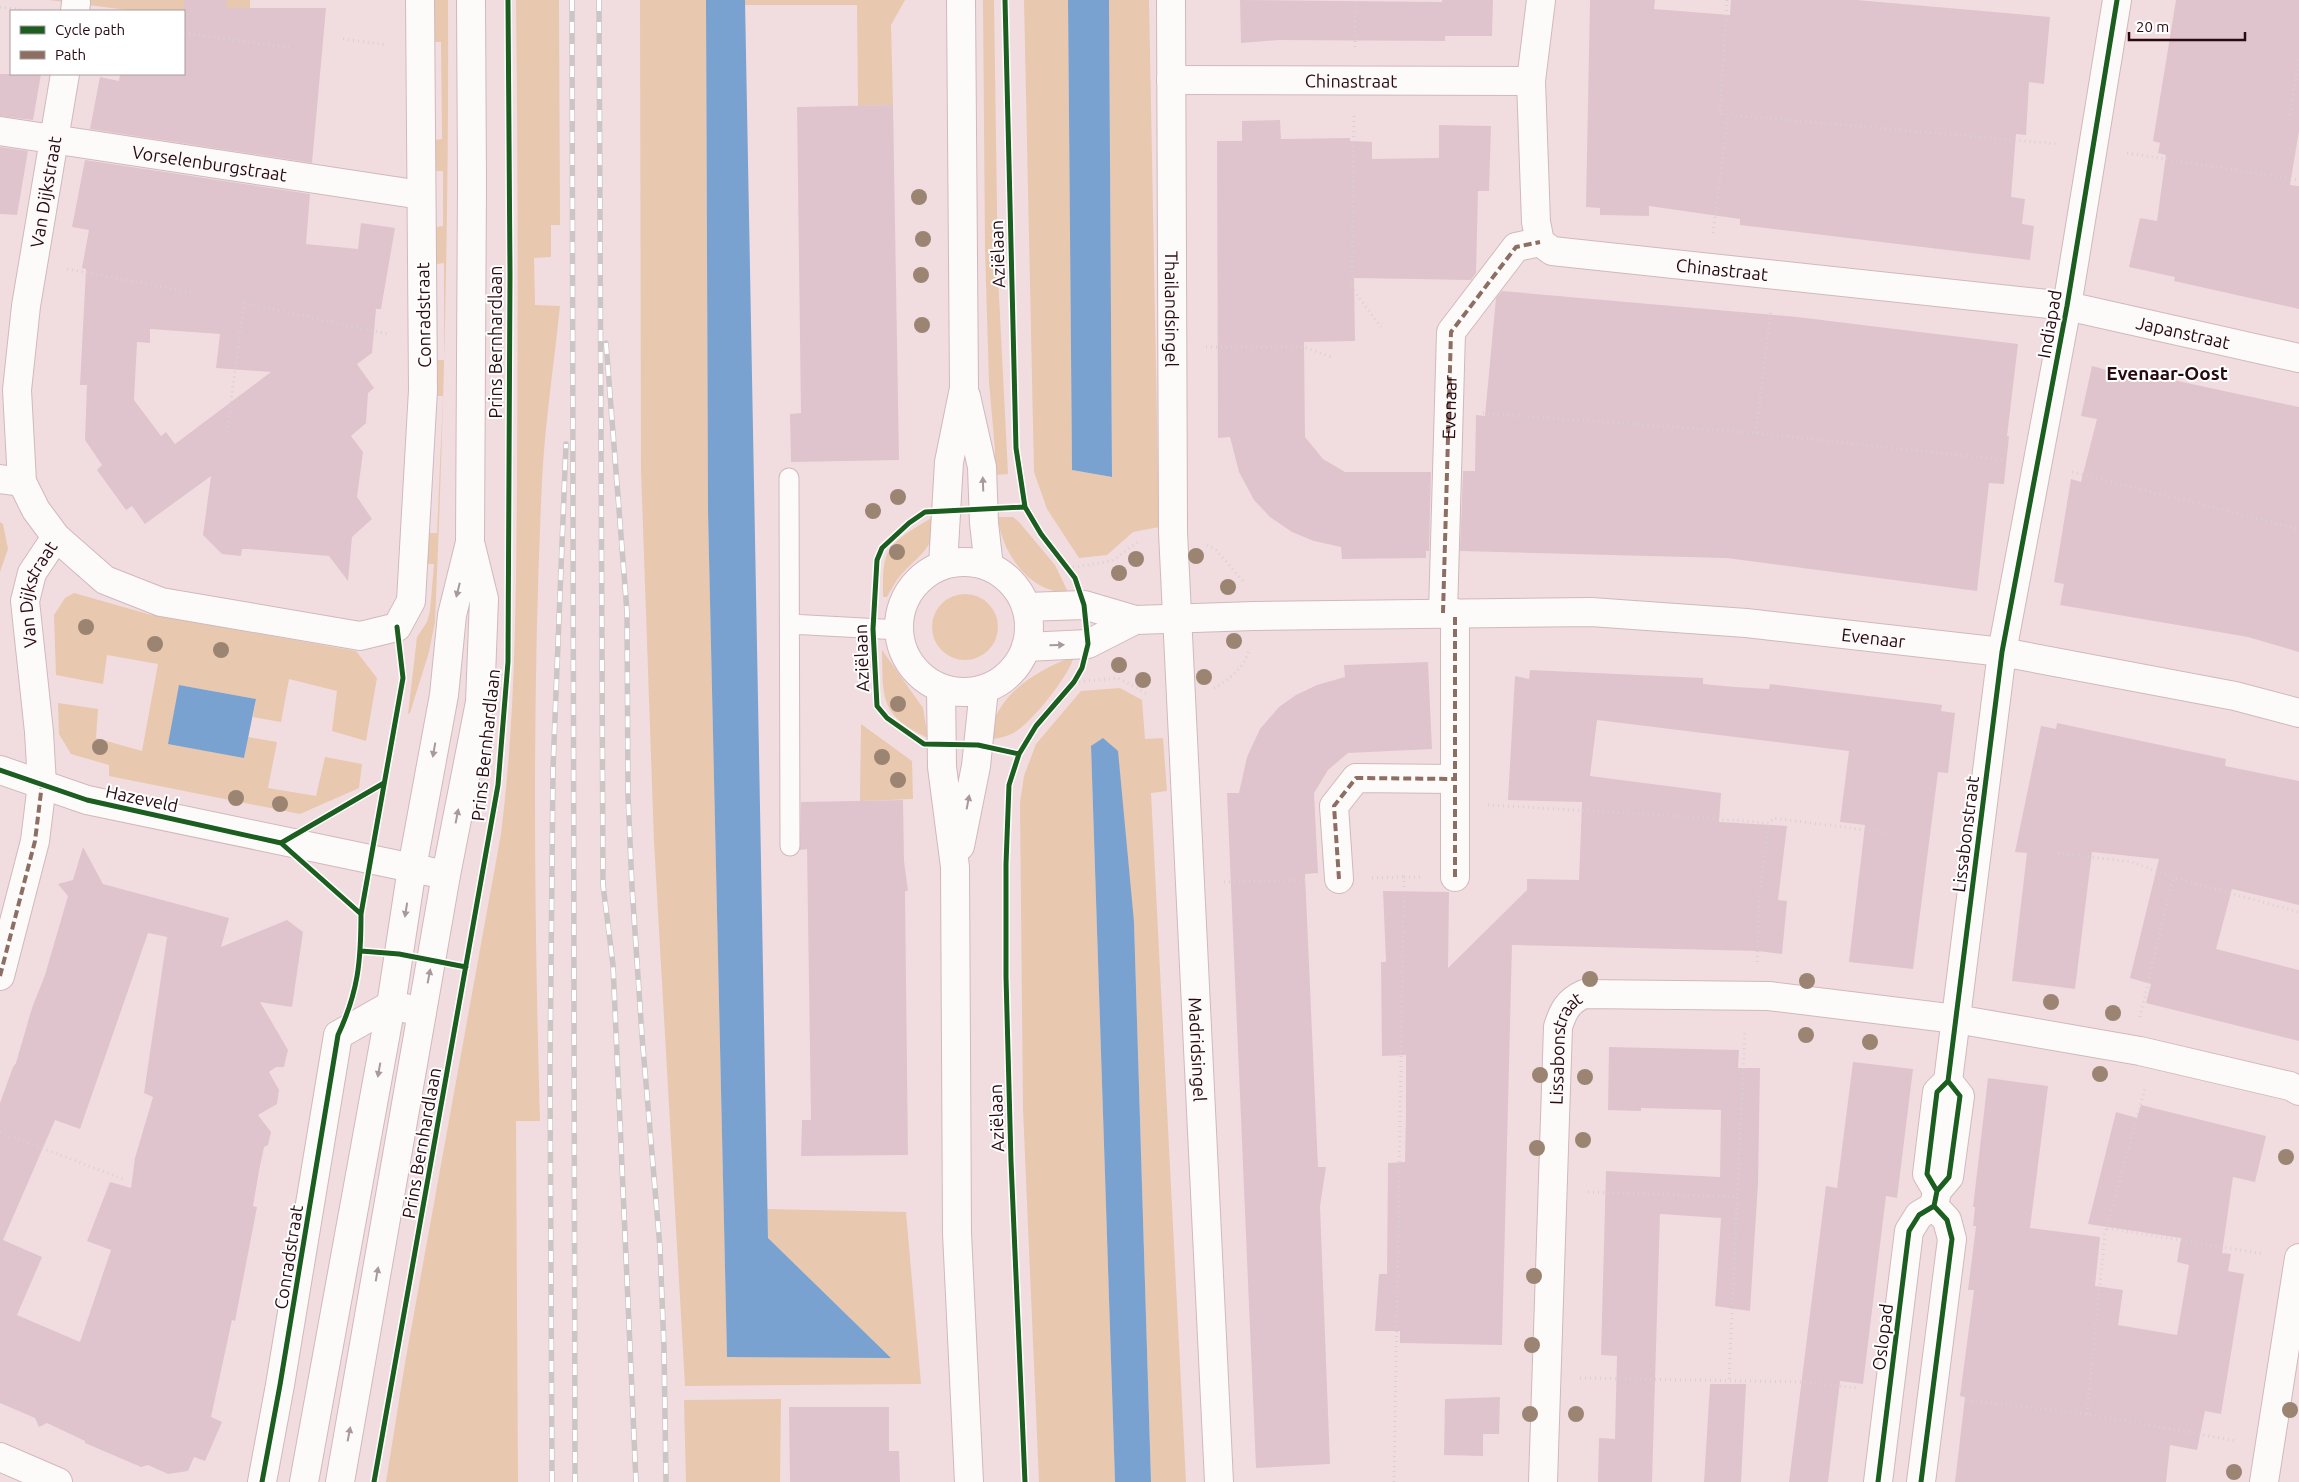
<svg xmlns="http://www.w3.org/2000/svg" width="2299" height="1482" font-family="Ubuntu,sans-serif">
<rect width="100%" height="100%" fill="#f1dddf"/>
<path fill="#e8c8af" d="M49 0H250V26L184 18V11H135Z
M434 0H448C449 208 444 415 435 622L429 652 410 713 408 714 417 637 427 622 430 611 434 564H427L424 560 426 537 430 533H437L443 396H437L434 392 433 364 438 360H444V263L437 264 433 259 432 231 437 227 443 226V171H436L432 167V144L435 140 442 139 441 42H435L431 38V3Z
M516 0H559L560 225H551V257L534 258 535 305 560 306C554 364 545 423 542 481 532 694 534 908 540 1121H516L518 1482H386L405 1363 501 834C516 714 516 595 517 474 518 316 518 158 516 0Z
M640 0H706L708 512 727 1356 890 1357 768 1238 767 1209 906 1212 921 1384 685 1386 654 842 641 470Z
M745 0H905L891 25 893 105 858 106 857 5H745Z
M983 0H994L998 276 1008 474 994 475 995 450 989 382 985 249Z
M1024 0H1068L1072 470 1112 477 1109 0H1149L1159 527 1133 532 1107 555 1079 558 1047 509 1034 472Z
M998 517H1013L1019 522 1055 565 1068 592C1030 594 1001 552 998 517Z
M931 518 936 520C933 551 918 555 900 576 895 582 891 590 887 597H883C883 585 882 569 886 557 892 539 916 528 931 518Z
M0 522 3 524 8 549 0 572Z
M74 593 148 614 356 651 377 678 366 741 332 731 337 691 289 679 281 722 253 717 256 699 179 685 244 758 248 737 277 742 268 788 316 796 325 757 362 764 359 788 300 814 109 776V765L71 754 59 734 58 703 98 709 96 738 142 751 158 664 107 655 103 684 56 675 54 615 65 598Z
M932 627a33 33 0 1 1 66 0a33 33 0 1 1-66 0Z
M882 650 923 708 928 738C879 715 883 697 882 650Z
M1069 658 1073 659C1068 677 1031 723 1015 732 1007 737 998 738 989 740 994 697 1032 673 1069 658Z
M1120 688 1142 700 1145 739 1163 738 1167 791 1151 793 1186 1482H1151L1134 922 1091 746 1115 1482H1039L1023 1109 1020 803 1024 776 1036 744 1081 691Z
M861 724 912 761 913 799 860 801Z
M781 1399 780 1482H686L684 1400Z"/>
<path fill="#79a2d0" d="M706 0H745L768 1238 891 1358 727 1357 708 512Z
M1068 0H1109L1112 477 1072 470Z
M179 685 256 699 244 758 168 744Z
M1103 738 1118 751 1134 922 1151 1482H1115L1091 746Z"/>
<path fill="#dfc4ce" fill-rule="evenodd" d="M184 0H227L226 8H326L312 163 90 129 100 77 119 81 120 74H184Z
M1240 0 1442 2V0H1493L1492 36H1445V41L1280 40 1241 43Z
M1590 0H1655L1654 9 1730 15 1731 0H1857L2050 17 2044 84 2029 82 2026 135 2016 134 2011 197 2025 199 2022 224 2034 226 2030 260 1740 225V219L1649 206V216L1600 215V208L1586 207Z
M2176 0H2299V131L2290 185 2299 186V309L2174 281 2175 277 2129 267 2140 218 2157 221 2166 155 2158 153 2160 143 2153 141Z
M0 74H41L33 120 0 116Z
M893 105 899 460 791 462 790 414 801 413 797 107Z
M1280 120 1281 139 1350 138V141L1372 142V159L1439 158V125L1491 126 1489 191H1478L1476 273 1471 280 1354 278 1355 341 1304 342 1305 437 1323 459 1345 472H1431L1429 551H1426V558L1342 559 1341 547 1314 541 1292 532 1270 517 1254 500 1239 472 1230 437 1218 438 1217 141H1242V121Z
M0 147 28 151 17 215 0 214Z
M85 160 310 194 306 244 358 249 361 223 395 228 381 309H376L372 353 357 364 374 388 368 393 366 423 351 436 363 452 357 497 372 519 352 537 348 581 329 556 248 549H242L241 556 222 554 203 535 211 476 145 524 132 506 126 510 97 470 102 465 85 440 87 385H80L86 269 82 268 89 230 72 227ZM150 329 220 334 216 368 271 372 175 444 166 432 161 436 134 400 137 342 150 343Z
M1502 291 1797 317 2018 344 2007 436H2009L2004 484 1989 483 1977 591 1726 558 1460 551 1463 471H1475L1476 415 1485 416 1496 298Z
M2092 366 2107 370 2108 366 2299 407V652L2248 637 2060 605 2064 584 2054 582 2071 479 2081 482 2097 419 2081 416Z
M1428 662 1432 749 1348 753 1328 770 1314 793 1318 873 1305 874 1318 1167H1326L1320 1206 1330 1464 1256 1468 1227 793H1239L1247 757 1260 729 1279 707 1296 695 1317 685 1345 677 1344 665Z
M1530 670 1703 678V684L1735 687 1769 689 1770 684 1942 705 1941 711 1955 713 1948 773 1938 772 1913 969 1849 962 1865 825 1840 822 1849 751 1597 720 1590 776 1721 793 1719 822 1787 826 1778 900 1787 901 1782 954 1758 951 1512 945 1502 1345 1400 1343V1331H1375L1379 1274H1387L1388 1163 1405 1162 1406 1115V1055L1382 1056 1381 962H1386L1383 891 1449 892 1448 968 1527 890V879L1579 880 1582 802 1508 800 1515 676 1529 679Z
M2057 723 2226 759 2225 766 2299 781V905L2232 889 2216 949 2299 970V1041L2146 1003 2151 984 2130 978 2159 859 2092 852 2075 989 2012 981 2027 853 2015 852 2041 726 2056 729Z
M903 800 904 861 908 891H905L908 1155 801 1156 802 1120H811L807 849 800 850 801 802Z
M83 847 103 884 229 918 221 947 287 920 303 932 292 1007 260 1002 288 1050 284 1067H276L269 1072 279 1090 277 1104 258 1115 271 1132 268 1145 264 1147 259 1171 253 1206 257 1207 235 1321 232 1320 211 1417 222 1422 205 1461 194 1457 188 1471 168 1474 148 1465 141 1467 85 1443V1441L47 1423 39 1427 35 1418 0 1403V1103L13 1067 16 1063 32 1008 45 975 68 896 58 884 73 880ZM148 933 167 937 144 1093 153 1097 135 1158 131 1188 110 1182 87 1241 111 1250 80 1342 17 1315 42 1257 3 1240 55 1120 80 1129Z
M1609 1047 1739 1050 1738 1068H1760L1758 1183 1750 1311 1715 1306 1721 1218 1660 1214 1652 1482H1598L1599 1438 1615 1439 1616 1396 1617 1356 1601 1355 1606 1171 1720 1177 1721 1110 1641 1108V1111L1608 1110Z
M1853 1062 1913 1069 1897 1198 1886 1196 1863 1384 1840 1381 1828 1482H1789L1826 1186 1837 1188Z
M1988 1078 2048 1086 2030 1228 2100 1237 2095 1286 2123 1290 2118 1325 2177 1335 2189 1265 2177 1262 2181 1238 2088 1224 2116 1112 2137 1118 2141 1105 2266 1136 2255 1182 2233 1177 2222 1253 2231 1254 2228 1271 2244 1274 2221 1414 2205 1411 2197 1450 2170 1445 2166 1482H1955L1965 1397 1960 1396 1974 1290H1968L1976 1226H1973L1975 1207H1973Z
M1710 1384H1746L1741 1482H1704Z
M1500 1397 1499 1434H1483V1456L1444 1455 1445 1399Z
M789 1407H889V1451H899L900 1482H790Z"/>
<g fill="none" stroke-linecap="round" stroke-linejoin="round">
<g stroke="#d1b8bc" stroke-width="21">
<path id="lane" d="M789 478 790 846
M790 624 899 630"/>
</g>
<g stroke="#d1b8bc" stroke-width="30">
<g id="street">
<path id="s1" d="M1171 0 1173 532 1219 1482"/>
<path id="s2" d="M1541 0 1531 81 1536 222 1540 242 1552 251 2067 306 2299 358"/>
<path d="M75 11 76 3"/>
<path id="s3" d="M1171 80 1531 81"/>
<path id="s4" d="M0 131 421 195"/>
<path d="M0 479 22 482"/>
<path d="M56 537 105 580 161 602 360 636 397 627 411 601 423 390 420 0"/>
<path id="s5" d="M1026 607 1084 605 1135 620 1254 616 1591 612 1746 623 2002 652 2235 696 2299 713"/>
<path d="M1443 613 1451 332 1516 247 1540 242"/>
<path d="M1026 647 1088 644 1135 620"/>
<path d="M0 770 87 800 446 875"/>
<path d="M1455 877V613"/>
<path d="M1339 879 1334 806 1356 778 1453 779"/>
<path id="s6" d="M0 976 35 841 42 784 39 732 25 601 32 573 56 537 36 510 22 482 17 390 26 306 65 74"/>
<path d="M1937 1191 1927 1174 1937 1092 1948 1081 2002 652 2067 306 2117 0"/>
<path d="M0 1457 58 1482"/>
<path d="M262 1482 280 1385 338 1035 391 1005 422 1012"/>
<path id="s7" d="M1543 1482 1558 1027C1563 1011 1568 1001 1584 994L1769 996 1956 1019 2140 1051 2290 1086 2299 1091"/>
<path d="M1878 1482 1909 1231 1919 1215 1934 1206"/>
<path d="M1921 1482 1952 1239 1947 1220 1934 1206 1937 1191 1949 1177 1960 1096 1948 1081"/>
<path d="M2264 1482 2299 1258"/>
</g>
</g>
<g stroke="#d1b8bc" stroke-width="30">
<path id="secondary" d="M966 396 982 467 984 523 989 567
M899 627a65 65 0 1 1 130 0a65 65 0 1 1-130 0Z
M943 565 949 462 964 388 961 0
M941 688 942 767 955 867 957 1233 969 1482
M960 846 976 766 984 689
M304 1482 391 1005 412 868 444 695 452 615 470 542 472 183 471 0
M340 1482 446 875 480 702 484 599 471 546"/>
</g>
<path stroke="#d8d1d2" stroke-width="3" stroke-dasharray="1 4" stroke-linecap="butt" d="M1727 0 1720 114 2059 144
M0 7 32 11
M184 33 292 48
M343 39 387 45
M1355 47V0
M2290 115 2299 60
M1354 116 1352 288 1381 327
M2127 153 2299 180
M1713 233 1728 115
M67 269 194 293
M1206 347H1304L1331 357
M1483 413 1756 433 2004 460
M227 432 244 303 388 334
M1756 433 1771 309
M2072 472 2299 529
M1207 545 1216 550 1243 581
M1068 568 1112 561 1140 540
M1074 682 1118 678 1147 694
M1214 688C1230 679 1244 668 1249 650
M1488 805 1677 816 1769 823 1774 818 1888 833
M2058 853 2132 862 2175 878
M1372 878 1404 877
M1224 882 1306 880
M1757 962 1759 900 1769 823
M2140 1017 2171 886 2175 878 2299 912
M0 1132 126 1180
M1588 1192 1737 1197
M2107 1228 2264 1254
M1580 1378 1802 1382 1856 1388
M1729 1379 1745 1030
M1966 1400 2087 1414 2237 1441
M2087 1414 2105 1234 2145 1088
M1394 1482 1404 877H1420"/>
<use href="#lane" stroke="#fdfafa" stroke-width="19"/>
<use href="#street" stroke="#fdfafa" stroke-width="28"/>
<use href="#secondary" stroke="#fdfafa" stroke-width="28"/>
<g stroke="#ccc5c6" stroke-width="5.5">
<path id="rail" d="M572 0 575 1482
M599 0 603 885 613 965 636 1482
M606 343 627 612 628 795 632 887 642 1036 660 1248 664 1348 666 1482
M552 1482 550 1069 553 768 566 444"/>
</g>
<use href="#rail" stroke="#fff" stroke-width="4" stroke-dasharray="11" stroke-linecap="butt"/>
<g stroke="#8d6e63" stroke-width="4" stroke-dasharray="8 4" stroke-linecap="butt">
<path id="s8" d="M1443 613 1451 332 1516 247 1540 242"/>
<path d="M1455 877V613"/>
<path d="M1339 879 1334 806 1356 778 1453 779"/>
<path d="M0 976 35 841 42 784"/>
</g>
<g stroke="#fff" stroke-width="8">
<path id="cycleway" d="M1005 0 1016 448 1025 507 1041 534 1075 578 1084 605 1088 644 1082 668 1074 682 1036 726 1019 754 1009 785 1006 864V977L1011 1161 1025 1482
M1019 754 978 745 924 744 887 718 877 706 873 629 877 560 882 548 909 523 925 512 1025 507
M0 770 87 800 281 843 361 914
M281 843 384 783
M361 951 399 954 466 967
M1937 1191 1927 1174 1937 1092 1948 1081 2002 652 2067 306 2117 0
M262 1482 280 1385 338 1035C358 992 361 962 361 914L403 678 397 627
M374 1482 498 785 508 662 510 274 508 0
M1878 1482 1909 1231 1919 1215 1934 1206
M1921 1482 1952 1239 1947 1220 1934 1206 1937 1191 1949 1177 1960 1096 1948 1081"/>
</g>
<use href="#cycleway" stroke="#1b5e20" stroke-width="5"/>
</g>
<g fill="#9c8473">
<circle cx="919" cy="197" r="8"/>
<circle cx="923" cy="239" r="8"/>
<circle cx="921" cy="275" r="8"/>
<circle cx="922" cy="325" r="8"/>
<circle cx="898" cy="497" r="8"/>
<circle cx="873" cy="511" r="8"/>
<circle cx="897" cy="552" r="8"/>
<circle cx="1196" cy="556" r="8"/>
<circle cx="1136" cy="559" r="8"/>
<circle cx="1119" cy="573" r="8"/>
<circle cx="1228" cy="587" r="8"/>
<circle cx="86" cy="627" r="8"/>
<circle cx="1234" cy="641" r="8"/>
<circle cx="155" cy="644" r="8"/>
<circle cx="221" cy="650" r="8"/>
<circle cx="1119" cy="665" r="8"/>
<circle cx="1204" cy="677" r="8"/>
<circle cx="1143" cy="680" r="8"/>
<circle cx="898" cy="704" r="8"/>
<circle cx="100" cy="747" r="8"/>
<circle cx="882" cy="757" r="8"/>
<circle cx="898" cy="780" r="8"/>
<circle cx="236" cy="798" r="8"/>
<circle cx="280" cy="804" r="8"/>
<circle cx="1590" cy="979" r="8"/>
<circle cx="1807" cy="981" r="8"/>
<circle cx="2051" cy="1002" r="8"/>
<circle cx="2113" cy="1013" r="8"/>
<circle cx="1806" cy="1035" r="8"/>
<circle cx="1870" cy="1042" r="8"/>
<circle cx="2100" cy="1074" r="8"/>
<circle cx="1540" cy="1075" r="8"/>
<circle cx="1585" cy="1077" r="8"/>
<circle cx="1583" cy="1140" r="8"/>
<circle cx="1537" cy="1148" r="8"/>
<circle cx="2286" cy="1157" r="8"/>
<circle cx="1534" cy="1276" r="8"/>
<circle cx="1532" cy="1345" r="8"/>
<circle cx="2290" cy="1410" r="8"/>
<circle cx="1530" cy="1414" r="8"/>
<circle cx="1576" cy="1414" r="8"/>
<circle cx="2234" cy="1472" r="8"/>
</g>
<defs><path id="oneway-solid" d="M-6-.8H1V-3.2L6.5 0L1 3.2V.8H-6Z" transform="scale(1.25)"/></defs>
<g fill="#a89a9c">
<use href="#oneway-solid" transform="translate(983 484) rotate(-92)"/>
<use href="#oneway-solid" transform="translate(458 590) rotate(104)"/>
<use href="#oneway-solid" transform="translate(1057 645) rotate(-2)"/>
<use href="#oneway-solid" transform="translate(434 750) rotate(100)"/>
<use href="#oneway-solid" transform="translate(968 802) rotate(-79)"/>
<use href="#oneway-solid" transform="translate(457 816) rotate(-79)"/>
<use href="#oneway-solid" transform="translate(406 910) rotate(99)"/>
<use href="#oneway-solid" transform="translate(429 976) rotate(-79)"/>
<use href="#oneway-solid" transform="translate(379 1070) rotate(100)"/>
<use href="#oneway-solid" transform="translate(377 1274) rotate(-80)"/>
<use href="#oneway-solid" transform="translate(349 1434) rotate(-79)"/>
</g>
<g text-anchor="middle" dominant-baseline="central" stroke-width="4" stroke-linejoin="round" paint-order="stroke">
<g font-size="18" fill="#280a10" stroke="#fff">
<text stroke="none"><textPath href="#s3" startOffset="180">Chinastraat</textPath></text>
<text stroke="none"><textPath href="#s4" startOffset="212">Vorselenburgstraat</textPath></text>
<text stroke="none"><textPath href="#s6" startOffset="810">Van Dijkstraat</textPath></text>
<text transform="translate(997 254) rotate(-92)">Aziëlaan</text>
<text stroke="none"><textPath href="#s2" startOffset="429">Chinastraat</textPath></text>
<text stroke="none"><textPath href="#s1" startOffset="309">Thailandsingel</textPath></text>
<text transform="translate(423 315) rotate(-91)">Conradstraat</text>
<text transform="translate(2049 324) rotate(-80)">Indiapad</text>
<text stroke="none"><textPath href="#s2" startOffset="895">Japanstraat</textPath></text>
<text transform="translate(495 342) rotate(-90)">Prins Bernhardlaan</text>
<text stroke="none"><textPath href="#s8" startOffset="206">Evenaar</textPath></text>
<text stroke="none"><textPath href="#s6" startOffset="390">Van Dijkstraat</textPath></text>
<text stroke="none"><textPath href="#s5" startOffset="851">Evenaar</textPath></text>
<text transform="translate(861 658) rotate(-92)">Aziëlaan</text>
<text transform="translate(485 745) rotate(-84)">Prins Bernhardlaan</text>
<text transform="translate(142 798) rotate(12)">Hazeveld</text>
<text transform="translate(1965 834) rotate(-83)">Lissabonstraat</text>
<text stroke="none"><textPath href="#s1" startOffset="1050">Madridsingel</textPath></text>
<text stroke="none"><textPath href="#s7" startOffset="436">Lissabonstraat</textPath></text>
<text transform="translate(996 1118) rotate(-92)">Aziëlaan</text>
<text transform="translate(421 1143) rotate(-80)">Prins Bernhardlaan</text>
<text transform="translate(288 1257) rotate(-81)">Conradstraat</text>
<text transform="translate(1882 1337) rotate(-83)">Oslopad</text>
</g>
<g font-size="19" font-weight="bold" fill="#280a10" stroke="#fff">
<text x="2167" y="373">Evenaar-Oost</text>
</g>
</g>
<rect x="10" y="10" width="175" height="65" fill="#ffffff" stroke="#a99d9f"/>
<rect x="20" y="26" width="25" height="8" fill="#1b5e20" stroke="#a99d9f"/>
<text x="55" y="35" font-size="15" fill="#280a10">Cycle path</text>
<rect x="20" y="51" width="25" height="8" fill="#8d6e63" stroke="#a99d9f"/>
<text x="55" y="60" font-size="15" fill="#280a10">Path</text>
<path d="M2129 32v8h116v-8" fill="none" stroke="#280a10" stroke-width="2.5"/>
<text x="2136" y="32" font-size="15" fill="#280a10" stroke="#ffffff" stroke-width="4" paint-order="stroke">20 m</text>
</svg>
